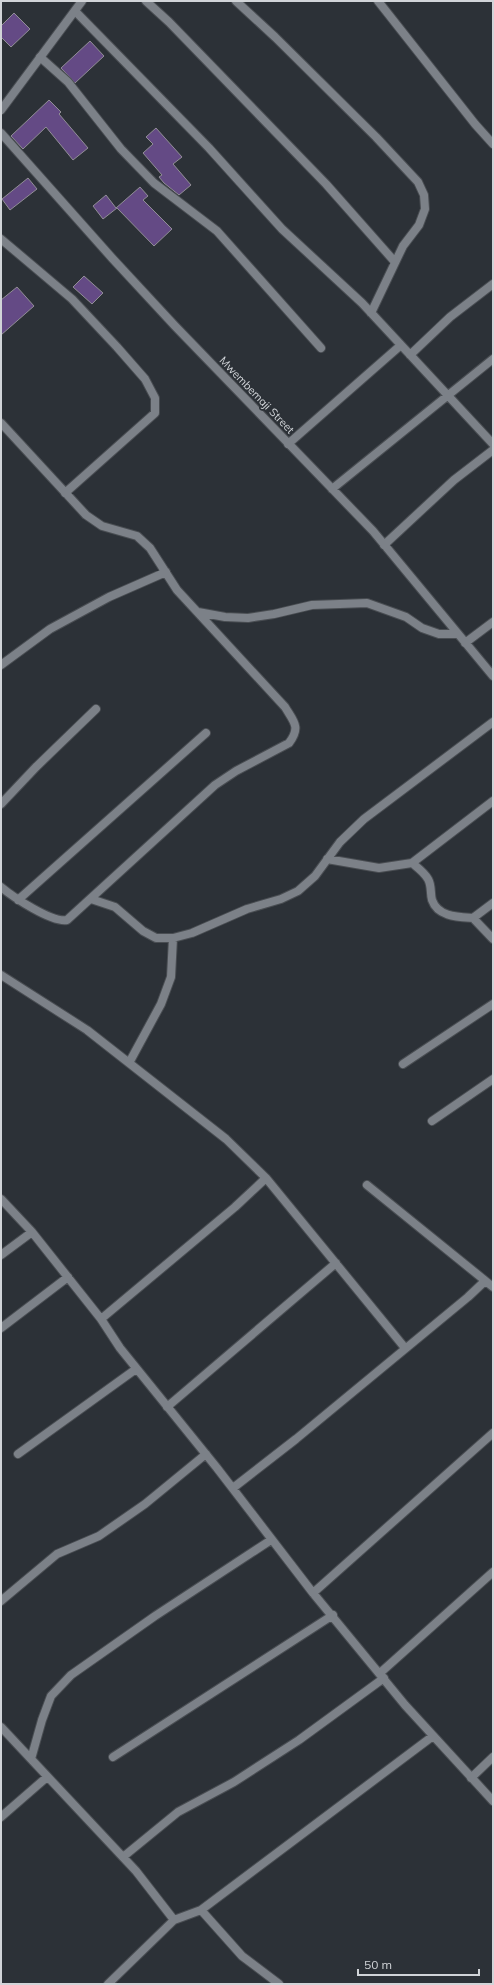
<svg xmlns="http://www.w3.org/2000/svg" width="494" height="1985" font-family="Mulish,sans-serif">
<rect width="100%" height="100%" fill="#2c3137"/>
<path fill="#644a85" stroke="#918e96" d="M14 13 30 29 11 47 1 37V26Z
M90 41 104 56 75 83 61 68Z
M49 100 61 112 59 114 88 148 73 160 46 127 23 149 11 136Z
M156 128 182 157 173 164 191 185 179 195 164 183 159 177 162 175 143 153 153 144 146 137Z
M28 178 37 189 10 210 2 199Z
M140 187 148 196 143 200 172 229 154 246 117 208 103 219 93 206 106 195 116 208Z
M84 276 103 293 92 304 73 287Z
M17 287 34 306 1 335V300Z"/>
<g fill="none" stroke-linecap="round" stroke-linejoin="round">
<g stroke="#494d52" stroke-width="10">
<path id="minor" d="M146 1 169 22 326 184 395 262
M236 1 275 37 376 137 418 182 424 195 425 209 419 225 403 246 371 313
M378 1 475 124 493 144
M75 11 209 148 282 229 362 303 493 444
M40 57 68 82 121 149 154 183 217 231 321 348
M1 133 112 258 175 326 373 531 493 676
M1 239 72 299 117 347 145 379 155 398V413L65 493
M410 355 450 317 493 284
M1 423 86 515 102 526 137 536 150 548 177 590 285 707C294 722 301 727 289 743L236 771 215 785 67 920C52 923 13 897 1 887
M288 444 401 345
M332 489 493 359
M384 545 454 480 493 450
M198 612 225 617 248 618 274 614 312 605 367 603 406 617 422 628 439 634H458
M465 643 493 622
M1 665 50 629 109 597 166 572
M1 804 36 767 96 709
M327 859 379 868 412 863 493 801
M412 863C418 868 424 872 428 879 432 886 430 893 432 900 438 917 458 917 473 918L493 939
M91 899 115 907 143 931 156 938H173L192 933 247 909 281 899 298 891 315 876 340 842 364 819 493 722
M18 900 206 733
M473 918 493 903
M1 975 87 1030 226 1139 266 1178 405 1348
M129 1063 161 1004 171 977 173 938
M403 1064 493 1004
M432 1121 493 1079
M367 1185 493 1287
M1 1199 32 1232 101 1319 120 1348 217 1468 313 1593 405 1705 493 1801
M1 1255 32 1232
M101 1319 235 1207 266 1178
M1 1328 68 1277
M167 1407 336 1263
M18 1454 136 1369
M233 1488 296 1439 468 1297 485 1281
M313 1593 493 1433
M1 1601 57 1554 99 1536 145 1504 206 1454
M380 1673 493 1572
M1 1727 31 1759 42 1720 51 1696 71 1675 155 1616 271 1540
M113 1757 333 1615
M31 1759 136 1871 174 1920
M471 1778 493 1757
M1 1817 47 1777
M123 1857 178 1812 234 1782 299 1740 384 1678
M201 1910 242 1956 279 1984
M108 1984 174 1920 201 1910 433 1736"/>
</g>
<g stroke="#494d52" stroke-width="10">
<path id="tertiary" d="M1 110 82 1"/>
</g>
<use href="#minor" stroke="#7c8188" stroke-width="8"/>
<use href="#tertiary" stroke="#7c8188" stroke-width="8"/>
</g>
<g text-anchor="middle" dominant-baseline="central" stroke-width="3.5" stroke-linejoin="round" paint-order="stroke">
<g font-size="11" fill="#d1d4d8" stroke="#2c3137">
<text transform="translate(257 395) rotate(46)">Mwembemaji Street</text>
</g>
</g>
<rect width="494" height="1985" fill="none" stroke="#d1d4d8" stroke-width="4"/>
<path d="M358 1969v6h121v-6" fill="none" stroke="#d1d4d8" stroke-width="2"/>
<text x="364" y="1969" font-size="12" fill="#d1d4d8" stroke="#2c3137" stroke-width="3" paint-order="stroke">50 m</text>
</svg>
